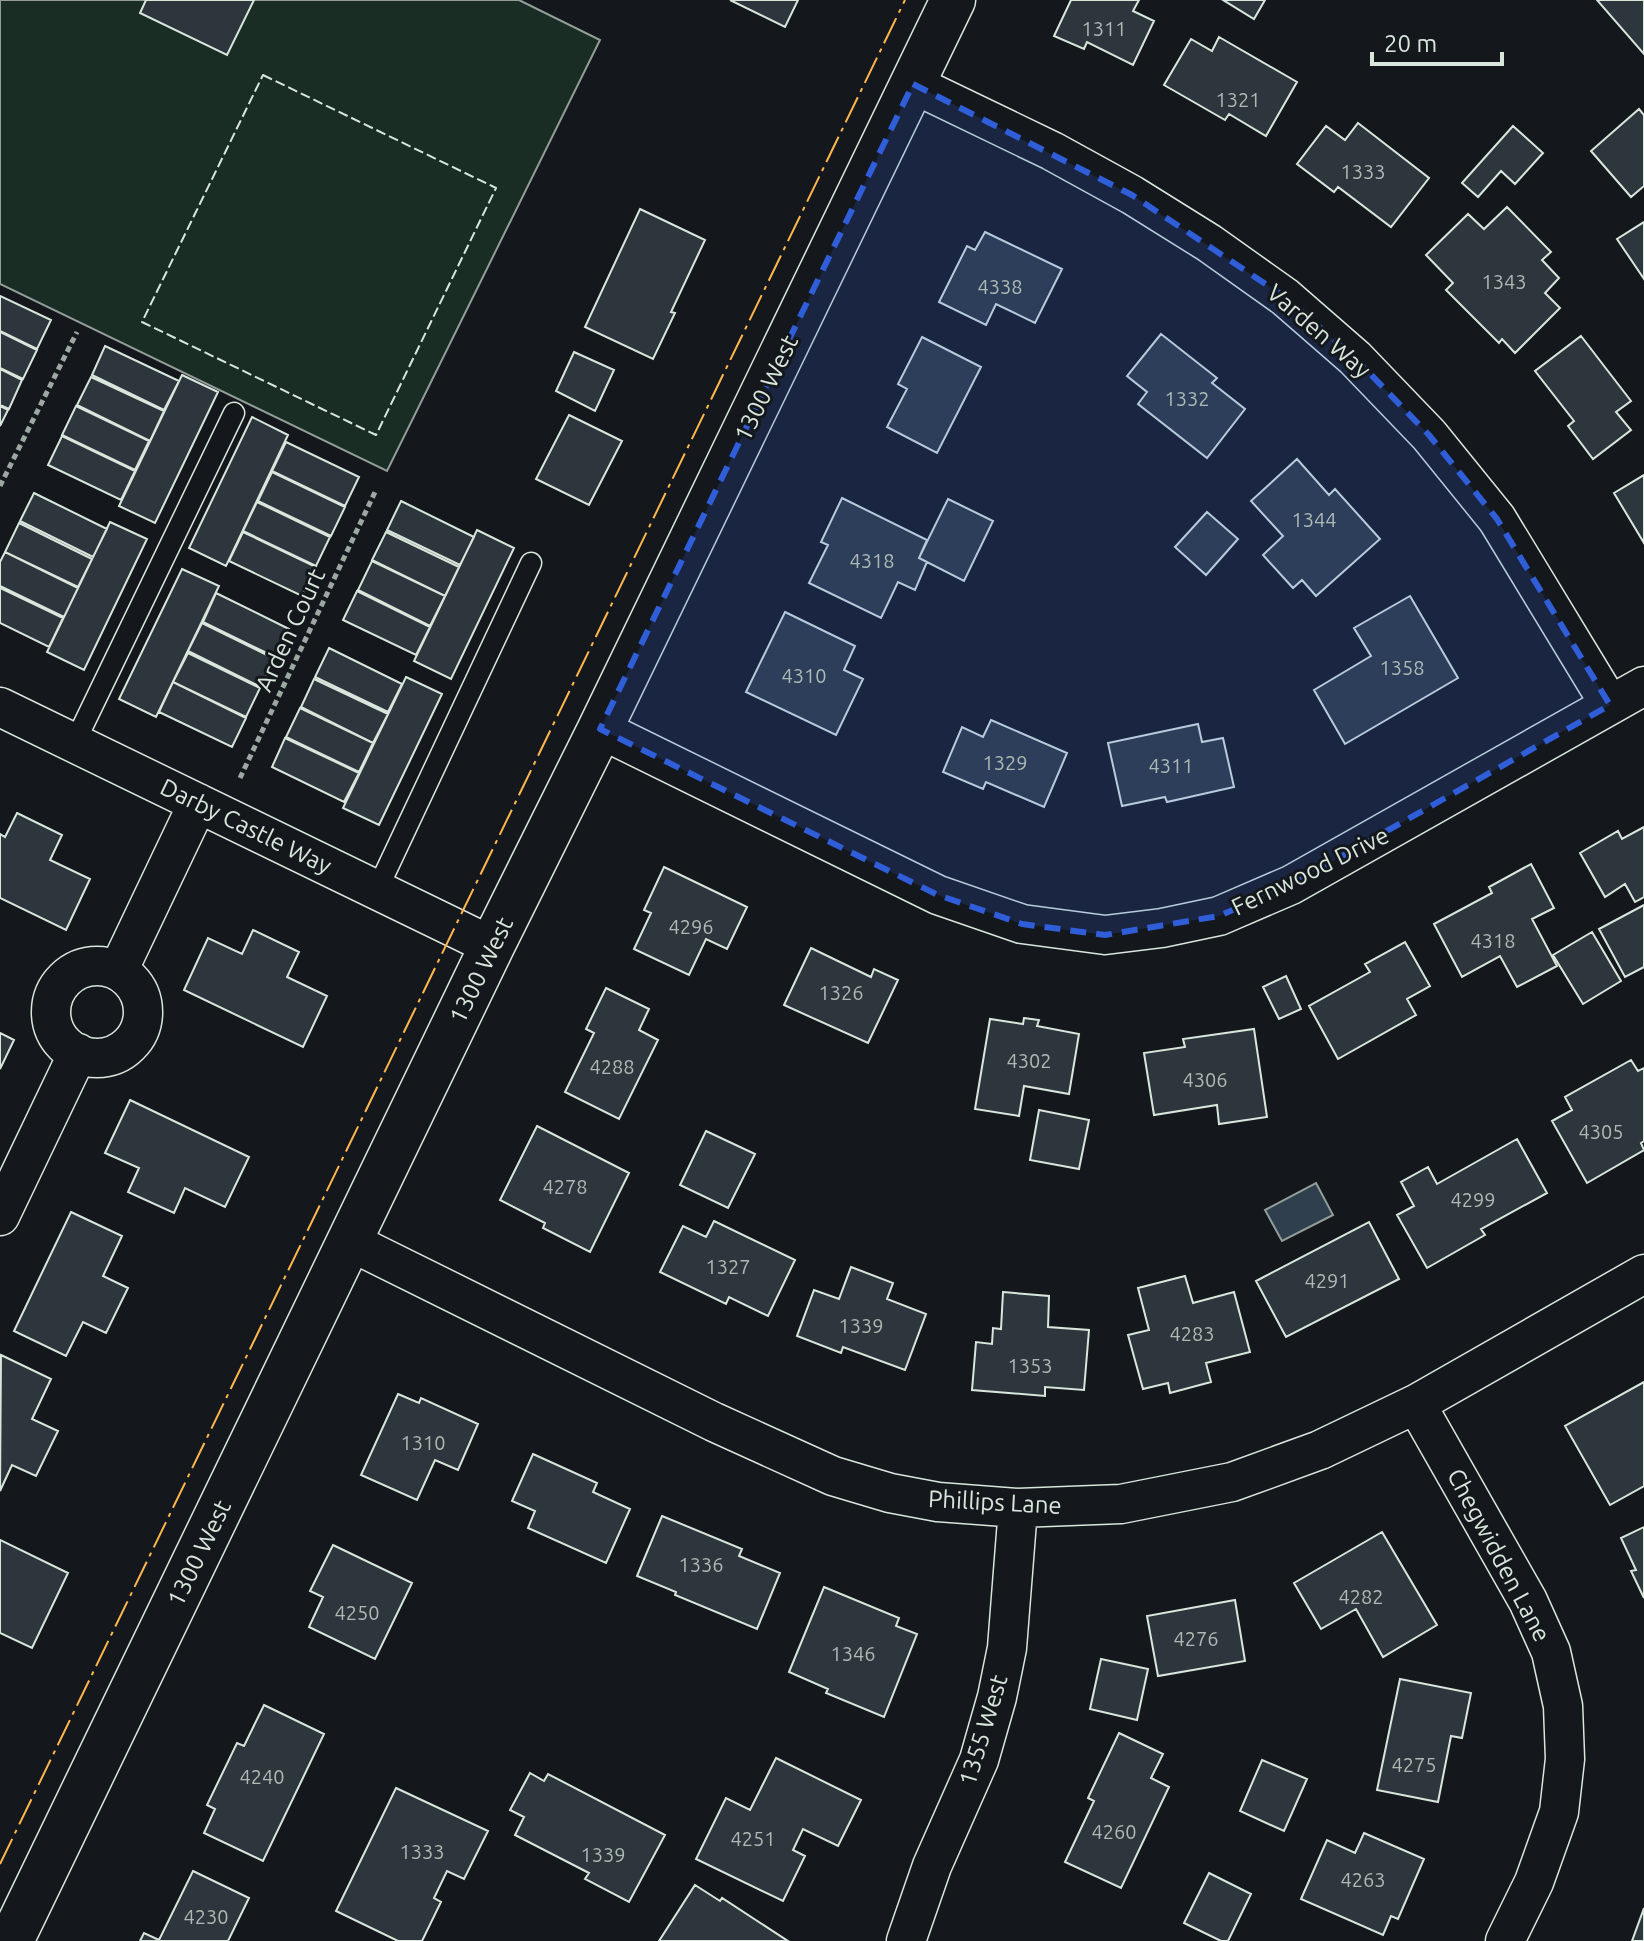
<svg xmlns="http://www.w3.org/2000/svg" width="1644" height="1941" font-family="Ubuntu,sans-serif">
<rect width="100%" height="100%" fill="#14181c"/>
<path fill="#1a2d24" stroke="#939e99" stroke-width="2" d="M0 0H519L600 40 387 471 0 284Z"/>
<path fill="#2f3f4d" stroke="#939e99" stroke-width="2" d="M1316 1183 1333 1215 1282 1241 1265 1210Z"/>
<path fill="#2c363c" stroke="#d8e6dc" stroke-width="2" d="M146 0H254L227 55 140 13Z
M730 0H798L785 27Z
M1071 0H1139L1133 11 1154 21 1133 65 1087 42 1084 49 1054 36Z
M1223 0H1265L1254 19Z
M1597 0H1644V54Z
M1219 37 1297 82 1266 136 1229 114 1225 120 1164 85 1191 39 1212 51Z
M1639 109 1644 115V186L1631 197 1591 151Z
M1358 123 1429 178 1391 227 1338 187 1334 192 1297 164 1326 126 1345 140Z
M1513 126 1543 153 1515 184 1501 171 1478 197 1462 183Z
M1507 207 1551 252 1542 260 1559 278 1545 293 1560 308 1515 353 1502 339 1499 343 1446 290 1453 283 1426 255 1468 214 1484 229Z
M640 209 705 240 671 312 675 313 653 359 585 327Z
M1644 222V279L1617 239Z
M985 232 1062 269 1035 323 996 304 986 325 939 302 967 246 975 250Z
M0 296 51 320 37 349 0 331Z
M0 332 37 350 23 379 0 368Z
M1161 334 1217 378 1212 383 1245 409 1207 458 1138 404 1147 392 1127 376Z
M1581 336 1631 401 1616 412 1631 430 1593 459 1568 426 1574 421 1535 371Z
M922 337 981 367 937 453 887 427 907 389 898 384Z
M105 346 179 381 164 410 92 375Z
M574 352 614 370 595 411 556 391Z
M0 369 22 380 9 409 0 405Z
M182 375 218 392 155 523 119 506Z
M91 377 164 411 150 441 77 405Z
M0 406 8 410 0 426Z
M76 406 149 441 135 470 62 435Z
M569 415 622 441 589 505 536 479Z
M252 417 288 435 226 566 189 548Z
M62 436 135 471 121 500 48 465Z
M286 442 359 477 345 506 272 471Z
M1297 459 1329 495 1335 489 1380 539 1316 596 1302 580 1293 588 1263 555 1283 536 1251 501Z
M272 472 345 507 331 536 258 501Z
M1644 475V543L1614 493Z
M34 493 107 529 93 557 20 521Z
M842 498 927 540 919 558 927 562 915 590 898 582 881 618 809 583 828 545 821 542Z
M948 499 993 521 964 581 919 558Z
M401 501 474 537 460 565 387 530Z
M257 502 330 537 316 566 243 531Z
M1207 512 1238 539 1206 575 1175 547Z
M110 522 147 539 84 670 47 652Z
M19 523 92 559 78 587 5 552Z
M477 530 514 548 451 679 414 661Z
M243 532 316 567 302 596 229 561Z
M386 532 459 567 445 596 372 560Z
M5 552 78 588 64 617 0 586V562Z
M372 561 445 596 430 626 358 590Z
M182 569 219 586 156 717 119 699Z
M0 588 63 618 49 647 0 623Z
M357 591 430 627 416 655 343 620Z
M216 593 289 629 275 657 203 622Z
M1410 596 1458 678 1345 744 1314 690 1371 656 1354 628Z
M785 612 855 646 844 670 863 679 836 735 746 692Z
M202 623 275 659 261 687 188 651Z
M329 648 402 684 388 712 315 677Z
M188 653 260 688 246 717 173 682Z
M406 677 442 694 379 825 343 808Z
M314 679 388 714 373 743 301 707Z
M173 682 246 718 232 747 159 712Z
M300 708 373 743 359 772 286 737Z
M991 720 1067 753 1044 807 986 782 983 789 943 772 962 727 983 737Z
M1198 724 1202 742 1223 738 1234 787 1167 802 1165 797 1122 806 1108 743Z
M285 738 359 773 344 802 272 767Z
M17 813 62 835 50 860 90 879 66 930 0 898V834L5 837Z
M1644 827V897L1635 902 1625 884 1605 897 1580 853 1618 831 1622 839Z
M1531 864 1554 908 1532 919 1557 966 1517 987 1500 956 1462 977 1434 924 1492 893 1489 887Z
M664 867 747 907 727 949 706 939 689 975 634 949 651 913 644 910Z
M1644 905V967L1625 977 1599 929Z
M253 930 299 952 287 977 327 996 303 1047 184 990 208 938 242 954Z
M1592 932 1621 981 1583 1004 1553 955Z
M1405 942 1430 986 1407 999 1416 1015 1338 1059 1309 1006 1370 972 1365 964Z
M811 948 871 977 874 969 898 980 868 1043 784 1005Z
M1286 976 1301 1009 1279 1019 1263 987Z
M606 988 649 1009 639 1030 658 1040 619 1119 565 1092 594 1033 586 1029Z
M1024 1018 1039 1020 1037 1026 1079 1034 1069 1094 1024 1086 1019 1116 975 1109 990 1019 1023 1024Z
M1254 1029 1267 1117 1219 1124 1217 1105 1154 1115 1144 1053 1185 1047 1183 1039Z
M0 1033 14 1040 0 1069Z
M1631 1060 1638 1071 1644 1068V1141L1641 1143 1644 1150 1587 1183 1552 1121 1572 1110 1565 1097Z
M130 1100 249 1157 225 1207 185 1188 174 1213 128 1192 139 1168 105 1153Z
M1039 1110 1089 1120 1079 1169 1030 1160Z
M537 1126 629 1173 590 1252 543 1228 545 1223 500 1200Z
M706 1131 755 1154 728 1208 680 1185Z
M1517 1139 1547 1193 1481 1229 1485 1235 1427 1268 1397 1215 1414 1206 1401 1182 1428 1167 1437 1184Z
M71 1212 122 1236 103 1276 128 1288 106 1333 83 1322 66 1356 14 1331Z
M714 1221 795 1260 768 1316 729 1297 726 1304 660 1272 683 1226 706 1237Z
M1369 1222 1399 1279 1286 1337 1256 1281Z
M851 1267 893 1283 887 1299 926 1314 905 1370 843 1347 841 1353 797 1336 814 1290 839 1299Z
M1185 1276 1193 1303 1234 1292 1250 1352 1206 1363 1211 1382 1170 1393 1168 1383 1143 1389 1128 1335 1149 1330 1138 1288Z
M1003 1292 1049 1296 1048 1327 1089 1330 1084 1390 1045 1387V1396L972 1390 976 1342 992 1344 993 1328 1001 1329Z
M1 1355 51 1379 32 1419 58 1431 36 1476 12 1465 0 1491Z
M1644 1382V1486L1610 1505 1565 1426Z
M398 1394 419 1403 421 1398 478 1424 458 1470 435 1460 417 1500 361 1475Z
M533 1454 597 1483 593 1492 630 1509 606 1563 528 1528 535 1511 512 1501Z
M662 1516 742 1549 739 1556 780 1573 757 1629 675 1595 676 1592 637 1576Z
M1644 1527V1598L1631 1571 1636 1570 1621 1538Z
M1382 1532 1437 1625 1383 1657 1356 1609 1321 1629 1294 1583Z
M0 1540 68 1573 32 1648 0 1633Z
M333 1545 412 1583 375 1659 309 1627 323 1597 310 1591Z
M824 1587 899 1618 896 1626 917 1634 884 1717 826 1693 828 1689 789 1672Z
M1235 1600 1245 1661 1158 1676 1147 1616Z
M1101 1659 1148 1669 1137 1720 1090 1709Z
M1400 1679 1471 1693 1462 1738 1451 1736 1438 1802 1377 1790Z
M264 1705 324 1734 263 1861 204 1833 215 1809 207 1805 237 1743 244 1746Z
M1119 1733 1163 1754 1151 1778 1169 1787 1121 1888 1065 1862 1094 1801 1088 1798Z
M776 1758 861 1800 838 1846 803 1829 793 1850 805 1856 783 1901 696 1859 726 1798 750 1810Z
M1262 1760 1307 1779 1284 1831 1240 1811Z
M530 1773 544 1781 548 1774 665 1835 629 1902 585 1879 589 1873 515 1835 524 1817 510 1810Z
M396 1788 488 1831 464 1879 447 1871 434 1898 441 1902 422 1941H398L336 1911Z
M1364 1833 1424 1859 1398 1919 1391 1916 1383 1935 1301 1899 1327 1840 1355 1853Z
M193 1871 249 1898 228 1941H140L144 1933 159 1940Z
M1209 1873 1251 1894 1228 1941H1221L1184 1923Z
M695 1885 720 1901 722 1898 788 1941H659Z
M1644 1908V1941H1632Z"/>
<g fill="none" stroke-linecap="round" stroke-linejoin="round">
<g stroke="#d8e6dc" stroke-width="23">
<path id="lane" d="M75 742 234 413
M377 890 531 563"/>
</g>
<g stroke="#d8e6dc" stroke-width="41">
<path id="street" d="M913 84 1052 151 1132 195 1209 243 1285 297 1355 358 1429 435 1497 519 1610 705
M0 707 492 946
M600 729 938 895 1022 924 1105 935 1162 928 1219 916 1291 885 1644 686
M51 1012a46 46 0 1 1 92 0a46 46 0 1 1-92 0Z
M118 971 198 803
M0 1216 78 1053
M349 1241 714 1422 833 1476 890 1493 938 1502 1018 1508 1121 1504 1232 1482 1320 1450 1416 1404 1644 1274
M1416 1404 1528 1601 1551 1652 1563 1706 1565 1759 1559 1812 1534 1882 1505 1941
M906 1941 932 1866 979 1760 997 1697 1007 1648 1018 1508"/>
</g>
<g stroke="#d8e6dc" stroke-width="47">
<path id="secondary" d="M11 1941 492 946 600 729 953 0"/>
</g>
<path stroke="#9da8a2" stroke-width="5" stroke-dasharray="6 4" stroke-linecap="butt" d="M0 486 77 332
M240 778 376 490"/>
<use href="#lane" stroke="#14181c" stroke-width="20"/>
<use href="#street" stroke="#14181c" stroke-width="38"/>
<use href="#secondary" stroke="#14181c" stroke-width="44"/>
<path stroke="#d8e6dc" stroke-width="2" stroke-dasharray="10 4" stroke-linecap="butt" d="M263 75 496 188 376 435 142 322Z"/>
<path stroke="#ffb74d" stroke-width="2" stroke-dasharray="28 6 4 6" stroke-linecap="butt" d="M0 1864 905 0"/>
</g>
<path fill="#305dd8" fill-opacity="0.2" stroke="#305dd8" stroke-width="6" stroke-dasharray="16 10" stroke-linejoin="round" d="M913 84 1132 195 1285 297 1355 358 1429 435 1497 519 1610 705 1291 885 1219 916 1105 935 1022 924 938 895 600 729Z"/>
<g text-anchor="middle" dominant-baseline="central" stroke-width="6" stroke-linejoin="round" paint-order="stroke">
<g font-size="20" fill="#adbab4">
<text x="1104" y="28">1311</text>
<text x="1238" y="99">1321</text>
<text x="1363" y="171">1333</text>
<text x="1504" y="281">1343</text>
<text x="1000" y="286">4338</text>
<text x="1187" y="398">1332</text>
<text x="1314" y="519">1344</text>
<text x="872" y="560">4318</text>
<text x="1402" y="667">1358</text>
<text x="804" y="675">4310</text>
<text x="1005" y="762">1329</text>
<text x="1171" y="765">4311</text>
<text x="691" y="926">4296</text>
<text x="1493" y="940">4318</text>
<text x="841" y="992">1326</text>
<text x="1029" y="1060">4302</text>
<text x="612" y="1066">4288</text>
<text x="1205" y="1079">4306</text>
<text x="1601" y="1131">4305</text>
<text x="565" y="1186">4278</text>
<text x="1473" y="1199">4299</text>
<text x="728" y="1266">1327</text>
<text x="1327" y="1280">4291</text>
<text x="861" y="1325">1339</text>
<text x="1192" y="1333">4283</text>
<text x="1030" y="1365">1353</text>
<text x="423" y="1442">1310</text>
<text x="701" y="1564">1336</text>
<text x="1361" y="1596">4282</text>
<text x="357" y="1612">4250</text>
<text x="1196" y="1638">4276</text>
<text x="853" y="1653">1346</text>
<text x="1414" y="1764">4275</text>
<text x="262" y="1776">4240</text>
<text x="1114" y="1831">4260</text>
<text x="753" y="1838">4251</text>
<text x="422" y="1851">1333</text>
<text x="603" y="1854">1339</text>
<text x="1363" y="1879">4263</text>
<text x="206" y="1916">4230</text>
</g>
<g font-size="24" fill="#d8e6dc" stroke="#14181c">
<text transform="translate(1319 331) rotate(41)">Varden Way</text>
<text transform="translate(766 388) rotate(-64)">1300 West</text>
<text transform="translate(290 630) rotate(-65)">Arden Court</text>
<text transform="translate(246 826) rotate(26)">Darby Castle Way</text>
<text transform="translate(1310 871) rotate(-26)">Fernwood Drive</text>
<text transform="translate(481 970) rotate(-64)">1300 West</text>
<text transform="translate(995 1502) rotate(3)">Phillips Lane</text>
<text transform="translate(199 1553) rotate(-64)">1300 West</text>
<text transform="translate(1499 1555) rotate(62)">Chegwidden Lane</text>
<text transform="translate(983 1730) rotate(-73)">1355 West</text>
</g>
</g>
<path d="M1372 52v12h130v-12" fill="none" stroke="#d8e6dc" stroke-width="4"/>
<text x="1384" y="52" font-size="24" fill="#d8e6dc" stroke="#14181c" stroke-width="6" paint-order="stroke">20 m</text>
</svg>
